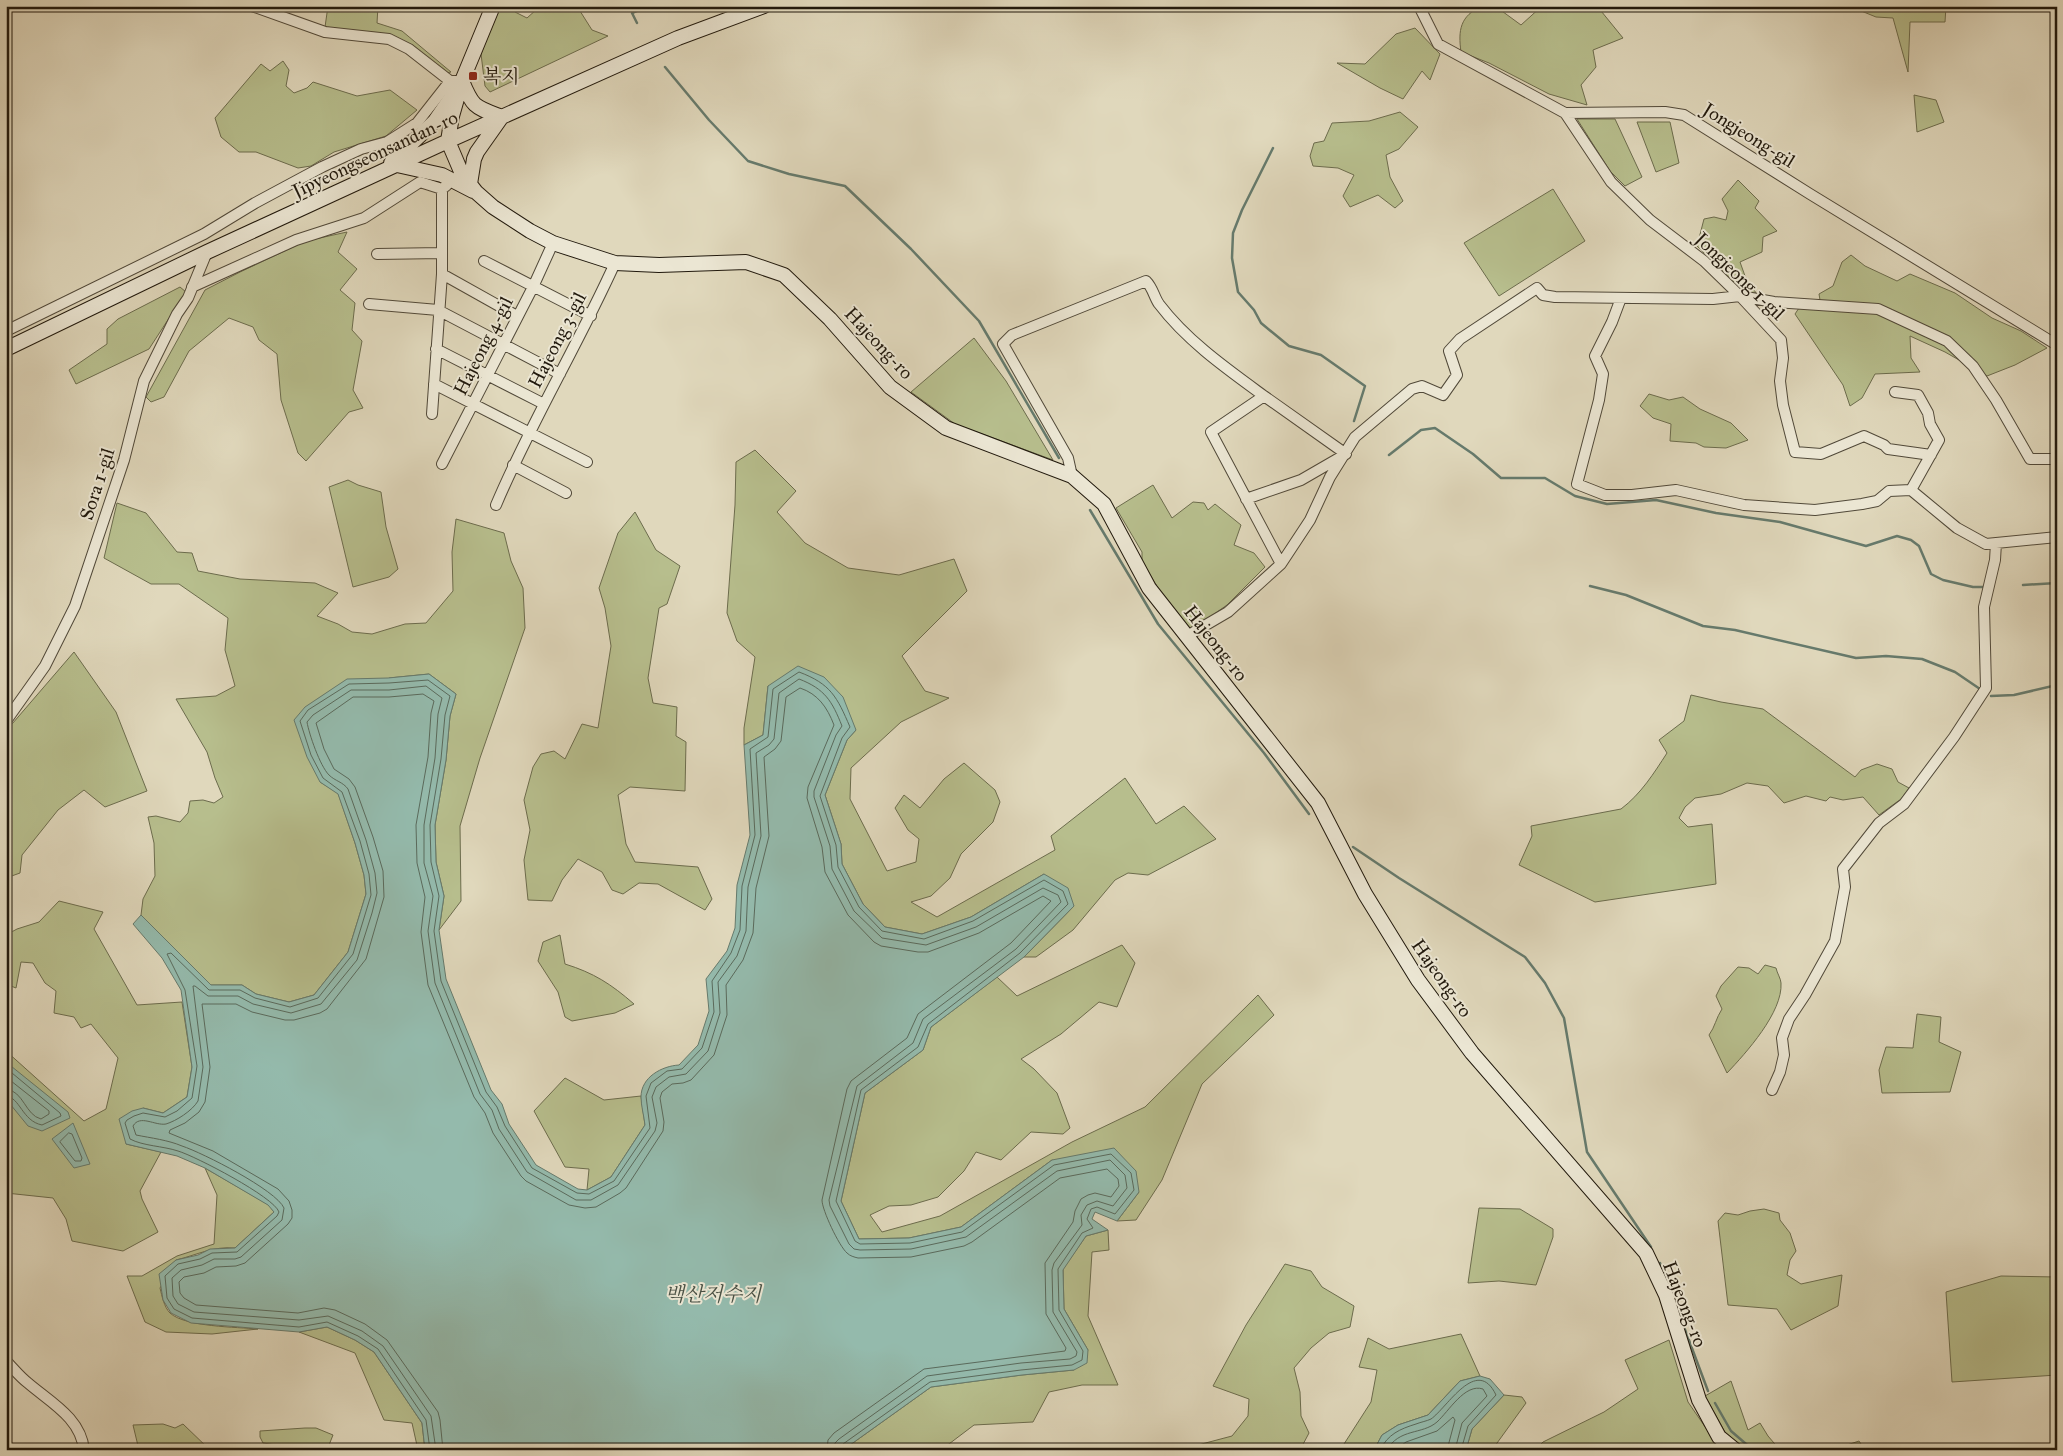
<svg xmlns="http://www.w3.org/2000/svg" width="2063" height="1456" font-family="'IM FELL Great Primer','Noto Serif KR',serif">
<rect width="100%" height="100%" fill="#e0d8bc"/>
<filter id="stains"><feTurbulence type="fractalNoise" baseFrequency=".004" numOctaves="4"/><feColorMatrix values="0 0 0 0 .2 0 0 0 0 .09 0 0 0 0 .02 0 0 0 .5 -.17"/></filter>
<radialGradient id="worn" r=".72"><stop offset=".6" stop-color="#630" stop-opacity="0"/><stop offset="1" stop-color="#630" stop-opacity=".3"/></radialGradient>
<path fill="#b7be8d" stroke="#6c6c4d" d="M328 6H378L377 23 402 31 451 72 446 73 374 33 325 27Z
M503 6H512L515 12 527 18 537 9 545 6H573L580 11 592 30 608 36 490 92 485 86 481 54 498 9Z
M1482 6H1495L1521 25 1542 6H1597L1623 38 1593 50 1596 67 1581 85 1587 105 1549 94 1489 63 1461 52C1458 30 1460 16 1482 6Z
M1849 6H1946L1945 22H1910L1908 72 1893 18 1876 17Z
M1415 28 1440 54 1430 80 1422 71 1403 99 1380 88 1337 63 1365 64 1396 34Z
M283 61 289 70 286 86 294 93 307 88 313 82 357 96 390 90 417 110 386 136 334 152 311 166 298 168 256 152H239L221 137 215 118 261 64 270 71Z
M1914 95 1936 100 1944 122 1917 132Z
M1400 112 1418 127 1399 149 1386 155 1390 177 1403 201 1395 208 1378 195 1350 207 1343 196 1354 175 1338 168 1313 166 1310 156 1314 143 1324 141 1332 123 1369 121Z
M1577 119H1615L1642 177 1625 186 1610 171Z
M1637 122H1670L1679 163 1656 172Z
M1738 180 1759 201 1755 208 1777 231 1763 237 1762 252 1740 262 1745 276 1756 293 1744 292 1697 246 1704 219 1714 217 1726 220 1728 211 1722 199Z
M1553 189 1585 241 1499 296 1464 243Z
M347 232 338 252 357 269 340 290 355 303 352 330 362 341 353 390 363 408 349 412 306 461 298 453 281 400 277 354 259 340 253 327 229 318 189 351 164 397 151 402 146 397 205 290 240 272 306 241Z
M1851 255 1865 266 1897 281 1910 274 1955 293 1992 318 2021 331 2047 348 2015 365 1987 376 1945 352 1910 336 1911 358 1920 372 1875 374 1862 398 1850 406 1843 385 1795 314 1799 308 1820 300 1819 294 1833 286 1842 262Z
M180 287 186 292 149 349 76 384 69 370 107 344V329L118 319Z
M974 338 1006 381 1053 460 955 424 911 392Z
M1649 394 1669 400 1683 397 1700 409 1731 423 1748 440 1726 448 1704 447 1696 443 1670 441 1671 424 1653 418 1640 406Z
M755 450 796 491 777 512 805 543 848 568 899 575 954 559 967 591 902 656 925 691 949 698 901 722 851 768 850 799 887 871 916 862 919 839 908 830 895 808 904 795 920 808 944 779 964 763 995 790 1000 802 993 822 961 854 950 878 931 896 911 902 937 917 1055 850 1051 836 1125 778 1156 824 1184 806 1216 839 1148 875 1128 873 1115 880 1073 930 1036 957H1024L1074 906 1044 874 971 917 922 934 885 927 863 904 842 864 841 844 825 795 847 740 856 730 768 686 763 735 744 745V728L755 657 737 641 727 613 735 505 736 462Z
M348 480 358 485 381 492 386 527 398 569 389 577 353 587 329 487Z
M1153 485 1172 518 1193 502 1204 503 1208 510 1215 504 1241 525 1234 545 1254 553 1265 567 1227 605 1190 631 1158 588 1142 561V552L1116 508Z
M117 503 146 513 177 552 192 553 198 571 240 579 315 583 338 593 317 616 338 624 352 632 372 634 405 624 426 623 453 591 452 552 456 519 504 533 511 561 523 588 525 628 480 758 460 826 461 901 439 930 444 896 436 862 435 825 446 760 450 716 456 694 429 674 389 678 320 782 338 793 355 843 364 875 366 894 348 952 314 995 289 1002 256 994 242 985H211L141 915 143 899 155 876 154 843 148 817 156 816 180 822 188 813 190 801 203 800 214 803 223 797 215 778 207 752 176 699 216 696 235 686 225 650 228 618 179 584H151L104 558Z
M635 512 656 550 680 566 667 604 659 608 648 678 653 703 677 707 676 736 686 742 685 791 630 787 618 795 626 844 635 862 698 867 712 899 705 910 658 884 639 883 623 894 612 890 602 872 578 859 562 880 552 901 528 900 524 860 530 830 524 800 533 767 541 754 554 751 565 759 582 724 598 728 611 646 605 608 599 588 618 533Z
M74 652 116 712 147 791 105 807 84 790 58 810 22 855 20 873 6 878V731Z
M1691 695 1721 702 1763 709 1855 777 1861 770 1877 764 1892 769 1898 782 1909 788 1901 799 1879 815 1863 797 1843 800 1830 797 1826 801 1806 796 1784 803 1768 786 1747 783 1721 794 1695 798 1685 807 1679 818 1688 827 1712 824 1716 884 1595 902 1519 865 1532 836 1531 826 1621 809C1641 794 1654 773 1667 753L1659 740 1684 721Z
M59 901 103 912 94 929 137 1005 182 1002 192 1067 187 1097 163 1113 143 1108 126 1144 161 1152 140 1191 142 1199 158 1232 123 1251 72 1241 66 1219 53 1198 6 1193V1051L84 1121 106 1109 118 1058 91 1024 81 1028 74 1017 54 1013 56 991 45 983 33 963 21 962 16 988 6 984V935L17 929 39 922Z
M560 935 565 964C594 973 611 984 634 1004L615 1013 572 1021 565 1017 558 992 538 961 543 942Z
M1122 945 1135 963 1117 1007 1099 1002 1061 1034 1021 1059 1034 1069 1057 1093 1070 1128 1063 1134 1031 1132 1001 1160 976 1152 964 1171 938 1197 911 1205 889 1206 870 1215 882 1232 940 1216 1072 1142 1145 1107 1258 995 1274 1015 1202 1084 1162 1180 1136 1220 1117 1221 1139 1192 1052 1160 961 1227 909 1238 859 1239 841 1201 865 1093 923 1050 931 1027 997 977 1017 996Z
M1765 965 1776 968C1777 973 1781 979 1781 983 1783 1012 1746 1053 1727 1073L1709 1035C1715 1027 1716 1018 1722 1009L1716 996 1721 986 1738 967 1749 968 1758 974Z
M1917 1014 1941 1017 1939 1042 1961 1052 1950 1092 1882 1093 1879 1070 1886 1047 1913 1048Z
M565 1078 604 1100 641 1096 645 1125 611 1177 587 1190 589 1169 565 1167 534 1111Z
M205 1168 269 1205 274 1212 235 1248C213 1246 197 1255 176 1260L160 1288C162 1296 164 1307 170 1313 185 1327 237 1327 258 1329L212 1334 166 1332 145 1322 127 1276H142L177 1256 214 1244 217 1195Z
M1479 1208 1520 1209 1553 1229V1237L1536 1285 1499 1281 1468 1283Z
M1764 1209 1779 1213 1780 1220 1790 1233 1796 1251 1790 1260 1787 1275 1801 1284 1842 1275 1838 1306 1791 1330 1777 1309 1728 1305 1718 1221 1725 1213 1738 1215 1750 1211Z
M1108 1230 1109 1250 1092 1252 1088 1316 1118 1385H1082L1049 1392 1033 1422 974 1425 941 1450H843L931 1387 1022 1375 1074 1370 1088 1350 1064 1309 1063 1269 1086 1236Z
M1285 1264 1311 1271 1322 1287 1354 1306 1350 1327 1329 1333 1311 1348 1294 1368 1300 1392 1301 1416 1309 1433 1300 1450H1179L1232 1436 1248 1416 1249 1399 1213 1386 1246 1325Z
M2001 1276 2057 1277V1375L1952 1382 1946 1292Z
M327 1327 355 1340 374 1352 422 1423 425 1450H418L412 1423 384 1420 355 1353 299 1332Z
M1461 1334 1480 1376 1460 1381 1428 1415 1398 1425 1382 1435 1374 1450H1343L1344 1444 1371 1402 1377 1370 1359 1367 1368 1338 1389 1349Z
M1669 1340 1688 1402 1721 1450H1535L1543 1442 1604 1412 1638 1389 1625 1360Z
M1731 1381 1748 1430 1760 1423 1768 1436 1780 1450H1745L1725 1432 1705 1396Z
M1504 1395 1522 1397 1526 1403 1492 1450H1466L1472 1429Z
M163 1424 175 1428 183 1424 210 1450H139L133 1425Z
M305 1428H316L333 1435 327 1450H310L263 1443 260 1437V1431Z
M1859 1441 1865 1450H1847V1445Z"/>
<path fill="#94baac" stroke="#667a6c" d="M798 666 824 677 843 697 856 730 847 740 825 795 841 844 842 864 863 904 885 927 922 934 971 917 1044 874 1068 888 1074 906 1024 957 931 1027 923 1050 865 1093 841 1201 859 1239 909 1238 961 1227 1052 1160 1114 1148 1136 1171 1139 1192 1117 1221 1095 1212 1092 1219 1108 1230 1086 1236 1063 1270 1064 1309 1088 1350 1087 1363 1074 1370 1022 1375 931 1387 843 1450H425L422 1423 374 1352 355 1340 327 1327 299 1332 191 1323 171 1313 163 1300 159 1274 176 1260 198 1255 210 1249 235 1248 274 1212 268 1205 205 1168 177 1156 126 1144 119 1119 132 1111 143 1108 163 1113 187 1097 192 1067 181 990 162 958 133 924 141 915 211 985H242L256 994 289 1002 314 995 348 952 366 894 364 875 355 843 338 794 320 782 307 757 294 720 305 707 347 679 388 678 429 674 456 694 450 716 446 760 435 825 436 862 444 896 439 930 446 979 491 1090 502 1104 509 1124 536 1165 578 1189 587 1190 611 1177 645 1125C644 1116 641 1106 641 1097 641 1077 662 1066 679 1065L698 1045 709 1011 706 979 727 951 735 928 737 885 750 835 744 745 763 735 768 686Z
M6 1062 68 1112 70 1118 42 1131 28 1126 6 1099Z
M73 1123 90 1164 74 1168 52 1139Z
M1480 1376 1490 1379 1504 1395 1472 1429 1466 1450H1374L1382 1435 1398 1425 1428 1415 1460 1381Z"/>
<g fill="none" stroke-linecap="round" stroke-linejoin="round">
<path stroke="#5a6a5c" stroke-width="1" d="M6 1068 60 1113 61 1116 42 1125C22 1121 20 1097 6 1096
M6 1077 49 1111V1114L41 1119C25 1115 24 1091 6 1089
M69 1133 72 1134 82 1158 81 1161H75L60 1142Z
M430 1450 426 1420 378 1349 358 1336 327 1322 299 1327 192 1318 174 1309 167 1298 165 1276 178 1264 200 1259 212 1253 237 1252 277 1216 279 1212C274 1197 195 1156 178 1151 163 1146 143 1146 130 1139L125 1123 127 1120 134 1116 143 1113 165 1117 177 1111 192 1098 197 1066 185 990 167 954 171 953 209 990H240L255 998 290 1007 318 998 353 954 371 895 369 874 360 841 342 792 323 778 311 755 300 721 308 710 349 684 389 683 428 680 450 696 445 715 441 759 430 825 431 862 439 896 434 931 441 981 486 1092 497 1107 505 1126 532 1168 577 1193 589 1194 614 1181 650 1128 646 1096 651 1083 667 1071 682 1069 702 1048 714 1012 712 981 731 953 740 930 742 886 755 835 750 749 768 737 773 689 799 672C831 684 837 697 850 727L842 738 820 796 836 845 838 867 859 907 882 931 924 939 973 921 1044 880 1063 891 1068 904 1020 953 928 1024 918 1047 861 1090 836 1201 855 1241 860 1244 910 1243 962 1232 1054 1165 1111 1154 1131 1173 1134 1190 1115 1214 1097 1207 1091 1209 1087 1219 1093 1228 1082 1233 1058 1269 1059 1310 1083 1351 1082 1360 1072 1365 1021 1370 930 1382 843 1444 840 1450
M436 1450 431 1416 383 1346 362 1331 328 1316 299 1320 194 1312 178 1304 173 1296 172 1278 181 1270 202 1265 214 1259H235L241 1257 282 1220 284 1208C276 1190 203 1153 182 1146 168 1140 151 1138 136 1135L133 1126C140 1114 155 1126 166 1124 176 1121 192 1111 198 1101L203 1067 193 986H195L208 996H238L253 1004 291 1013 321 1004 357 960 372 913 377 893 375 873 366 840 348 789C343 782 335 781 329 775 320 766 309 734 307 722L313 715 351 690H389L426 686 442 698 438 714 435 758 424 825V863L433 896 428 931 435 983 480 1094 492 1110 499 1129 527 1172 576 1200H591L618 1185 655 1131 657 1123 652 1097 656 1087 669 1077 686 1074 708 1051 720 1013 718 982 737 956 746 931 748 887 761 836 756 753 769 745 774 739 779 693 799 679C825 689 832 701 842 726L836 735 814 791V797L830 846 832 869 854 911 882 938 926 945 976 927 1043 888 1058 895 1061 902 1016 949 923 1019 913 1043 857 1086 829 1200 830 1206 849 1244 854 1249 860 1250 911 1249 966 1237 1057 1171 1110 1160 1125 1175 1127 1188 1113 1206 1097 1201 1087 1205 1081 1215 1082 1225 1054 1263 1052 1270 1053 1312 1077 1352 1076 1356 1070 1359 1021 1363 927 1376 839 1439 835 1443 834 1450
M443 1450 440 1420 438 1412 387 1340 365 1324 335 1310 324 1308 298 1313 196 1305 184 1298 180 1293 179 1282 184 1277 204 1273 216 1267 236 1266 245 1263 288 1224 292 1218V1210L289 1201 278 1189 213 1151 169 1133 170 1130 185 1123 199 1112 205 1102 210 1067 202 1004H236L252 1012 285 1020H294L320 1013 327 1009 366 959 384 897 383 871 373 837 355 787 349 779 334 769 324 749 316 723 353 697H389L423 694 434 701 431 713 428 757 416 825 417 863 425 897 421 932 428 985 474 1097 485 1113 493 1133 521 1176 526 1181 569 1205 585 1208 596 1207 620 1193 626 1188 663 1131 664 1122 660 1098 662 1092 672 1084 683 1083 691 1080 714 1055 727 1015 726 985 743 960 753 933 756 888 769 836 764 757 775 749 781 741 786 697 800 688C818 694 827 707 834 725L808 787 807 798 822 847 825 872 848 915 874 942 881 946 918 952H928L979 933 1043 896 1051 901 1011 943 918 1014 907 1038 851 1081 847 1089 822 1200C822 1210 839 1246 847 1253 850 1256 854 1257 858 1258L911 1257 964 1246 972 1242 1060 1178 1107 1169 1118 1179 1119 1186 1111 1197 1095 1193 1088 1195 1081 1199 1075 1211 1073 1222 1045 1263 1046 1314 1066 1348 1065 1351 924 1369 834 1433 828 1440 827 1450
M1380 1450C1388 1434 1400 1429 1416 1424 1421 1422 1427 1421 1431 1419 1447 1408 1477 1355 1496 1395L1468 1426 1461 1450
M1387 1450C1399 1428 1422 1435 1437 1422 1449 1411 1465 1383 1483 1389L1487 1396 1462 1423 1455 1450
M1395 1450 1406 1442 1437 1431 1453 1417 1455 1420 1447 1450"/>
<path stroke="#667a6c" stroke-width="2.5" d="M637 23 632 13 648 6
M665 67 709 120 748 161 789 174 845 186 911 249 979 321 1059 458
M1273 148 1242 210 1233 233 1232 258 1238 292 1254 310 1261 323 1289 346 1321 355 1365 386 1354 421
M1389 455 1421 430 1435 428 1473 454 1501 478H1545L1575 496 1607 504 1656 500 1716 513 1780 522 1866 546 1897 536 1911 540 1919 546 1931 574 1943 580 1973 587H1985
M1090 510 1158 624 1264 753 1309 814
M2023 585 2057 583
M1590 586 1626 595 1703 626 1735 630 1856 658 1886 656 1922 659 1955 672 1980 689
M1991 696 2014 695 2057 685
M1353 847 1399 878 1525 957 1545 983 1564 1018 1587 1152 1651 1247
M1660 1263 1667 1281
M1678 1311 1708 1391
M1715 1403 1731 1431 1753 1450"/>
<g stroke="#514939" stroke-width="12">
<path id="street" d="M252 6 325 32 389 39 409 49 450 81H456
M1419 6 1438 44 1565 113 1665 112 1684 115 1810 194 2057 345
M1565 113 1611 182 1650 220 1704 261 1740 296 1781 340 1783 358 1780 381 1783 405 1795 452 1821 454 1864 436 1884 445 1888 449 1931 455
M377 254 442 253
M484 261 591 316
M442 274 517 316
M192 287 296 240 364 218 420 182 442 189
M1621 298 1612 322 1595 356 1603 374 1599 400 1577 484 1605 495H1632L1676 490 1744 505 1815 510 1862 504 1877 501 1889 491 1911 490
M369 304 438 310 560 374
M6 331 204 234 255 203 322 167 361 149 387 142 417 123 450 81
M436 349 544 404
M434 384 587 462
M1895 392 1918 395 1928 413 1930 424 1939 440 1911 490 1957 528 1986 544 2057 537
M432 414 442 274V189L447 185
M442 464 533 287 553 243
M513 465 566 493
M1072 476 1068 458 1003 344 1012 335 1146 281C1153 288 1154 297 1159 304 1187 341 1227 369 1264 396
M1246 499 1301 480 1346 454 1264 396 1211 432 1281 564
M496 505C531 422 578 345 615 263
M1187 636 1228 612 1281 564 1310 520 1330 477 1355 437 1412 389 1422 386 1443 395 1457 375 1449 351 1460 339 1537 288 1543 295 1555 297 1713 299 1740 296 1774 302 1878 309 1947 341 1973 366 1996 400 2030 459H2057
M6 721 45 666 75 606 124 460 144 381 177 314 188 298 207 252
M1772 1090 1780 1072 1784 1055 1782 1038 1789 1019 1805 995 1835 941 1845 887 1843 869 1879 823 1904 804 1954 737 1986 688 1984 607 1995 560 1996 543
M6 1361C13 1368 20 1377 28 1383 50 1402 81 1418 84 1450"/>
</g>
<g stroke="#21190d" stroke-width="16">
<path id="secondary" d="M462 81C473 108 475 107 502 117
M448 141 462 174 476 192 493 207 530 231 553 243 615 263 659 265 746 262 784 275 830 319 890 387 946 428 1072 476 1104 504 1149 588 1318 803 1365 894 1418 980 1472 1053 1646 1253 1666 1295 1699 1400 1719 1437 1735 1450
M448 141 452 116 462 81 493 6
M391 163 435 121 455 92
M397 165 442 175 473 191
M470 184 474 159 477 152 501 118
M6 349 207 252 448 141 678 38 764 6"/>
</g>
<use href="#street" stroke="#ebe6d3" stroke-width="10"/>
<use href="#secondary" stroke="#ebe6d3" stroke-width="14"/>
</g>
<rect fill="#8f2418" stroke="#ebe6d3" stroke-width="2" x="468" y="71" width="10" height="10" rx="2.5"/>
<g text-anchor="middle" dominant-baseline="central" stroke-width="4" stroke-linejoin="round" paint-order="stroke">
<g font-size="19" fill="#21190d" stroke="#ebe6d3" text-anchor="start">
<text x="483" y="76">복지</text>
</g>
<g font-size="19" fill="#21190d" stroke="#ebe6d3">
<text transform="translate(1749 135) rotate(32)">Jongjeong-gil</text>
<text transform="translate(375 154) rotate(-25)">Jipyeongseonsandan-ro</text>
<text transform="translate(1740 276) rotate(44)">Jongjeong 1-gil</text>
<text transform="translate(557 340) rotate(-63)">Hajeong 3-gil</text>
<text transform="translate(879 343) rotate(47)">Hajeong-ro</text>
<text transform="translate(483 346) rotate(-63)">Hajeong 4-gil</text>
<text transform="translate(97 484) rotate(-72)">Sora 1-gil</text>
<text transform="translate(1216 643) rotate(52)">Hajeong-ro</text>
<text transform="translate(1442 978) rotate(55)">Hajeong-ro</text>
<text transform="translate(1685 1304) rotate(69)">Hajeong-ro</text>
</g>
<g font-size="20" font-style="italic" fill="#495145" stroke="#ebe6d3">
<text x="713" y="1294">백산저수지</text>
</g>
</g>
<rect width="2063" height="1456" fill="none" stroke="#e0d8bc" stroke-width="25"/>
<rect x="8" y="8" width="2048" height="1441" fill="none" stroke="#21190d" stroke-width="2.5"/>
<rect x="12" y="12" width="2038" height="1431" fill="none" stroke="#21190d"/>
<rect width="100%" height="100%" filter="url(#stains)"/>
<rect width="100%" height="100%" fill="url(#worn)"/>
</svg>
